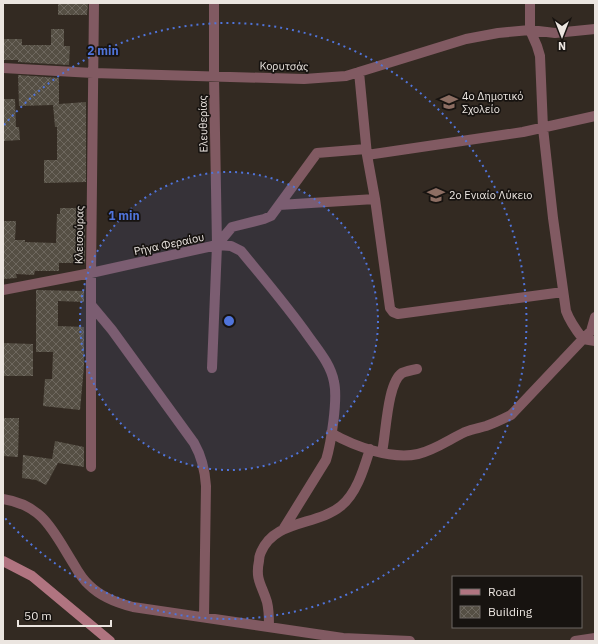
<svg xmlns="http://www.w3.org/2000/svg" width="598" height="644" font-family="'IBM Plex Sans',sans-serif">
<defs>
<pattern id="building-cross-hatch" width="8" height="8" patternUnits="userSpaceOnUse"><rect width="8" height="8" fill="#554f44"/><path d="M0 0l8 8M0 8l8-8" fill="none" stroke="#6e685f"/></pattern>
</defs>
<rect width="100%" height="100%" fill="#332a22"/>
<path fill="url(#building-cross-hatch)" d="M58 3H88L87 15H58Z
M51 29H64V46H70L69 65 18 62V60H3V39H22V45H51Z
M18 75 59 78V104L86 102V182L44 183V160H57V127H55L53 105 19 106Z
M3 99H15L16 127H19L20 140 3 141Z
M60 208H82V215H85V263H59V271H35L34 275 16 274 17 278 3 279V221H16L15 240H25V242L56 243 57 214H60Z
M36 290 84 291V302L58 301V326L84 327V366L80 410 43 406 45 379H52L53 352H36Z
M3 343 33 344V376H3Z
M3 418H19L18 457 3 456Z
M55 441 84 447V467L58 463 46 485 36 480 22 478 23 455 52 459Z"/>
<g fill="none" stroke-linecap="round" stroke-linejoin="round">
<path stroke="#815a62" stroke-width="10" d="M214 3V76L217 245
M595 29 555 33 530 30 537 46 540 56 543 128 553 218 566 311C570 322 576 330 583 339L595 341
M3 68 93 73 304 79 346 76 466 39 498 33 530 30V3
M359 72 367 155 375 199 390 308 393 312 398 314 563 292
M367 155 523 132 595 116
M279 205 375 199
M3 290 91 273 217 245 232 227 264 219 271 216 317 153 366 149
M92 306 112 330 194 443C202 457 205 470 206 486L204 617
M212 368 217 245 231 246 241 251C264 279 288 307 309 337 319 351 331 365 334 382 338 399 331 444 326 460L284 528
M331 433C354 446 391 460 418 454 435 450 450 439 465 432 472 429 479 428 486 426 495 423 503 419 511 415L583 339 591 331 595 317
M382 452C386 435 387 383 402 373 407 371 412 370 417 369
M91 467V273L94 3
M3 499C43 505 53 531 73 563 77 570 82 579 89 585 101 597 117 603 133 607L343 638 410 641
M269 626C269 618 269 610 267 602 262 585 255 580 259 561 259 558 260 554 261 552 275 519 317 526 341 506 357 493 364 468 370 449
M575 641 595 638"/>
<path stroke="#b07480" stroke-width="10" d="M3 561 32 576 110 641"/>
</g>
<circle cx="229" cy="321" r="149" fill="#5074da" fill-opacity=".12"/>
<g fill="none" stroke="#5074da" stroke-width="2" stroke-dasharray="2 4">
<circle cx="229" cy="321" r="149"/>
<path d="M4 125A298 298 0 1 1 4 517"/>
</g>
<defs>
<g id="school-bare" transform="scale(1.38)"><path d="M0-5L7-2L0 1L-7-2ZM-4 1L0 2.5L4 1V4Q0 6-4 4Z" fill="#8d6e63" stroke="#171310" stroke-width="2.5" paint-order="stroke"/></g>
</defs>
<g fill-rule="evenodd">
<use href="#school-bare" x="449" y="102"/>
<use href="#school-bare" x="436" y="195"/>
</g>
<g text-anchor="middle" dominant-baseline="central" stroke-width="3.5" stroke-linejoin="round" paint-order="stroke">
<g font-size="11" fill="#ebe5e0" stroke="#171310">
<text transform="translate(284 66) rotate(1)">Κορυτσάς</text>
<text transform="translate(203 124) rotate(-91)">Ελευθερίας</text>
<text transform="translate(79 235) rotate(-89)">Κλεισούρας</text>
<text transform="translate(169 244) rotate(-12)">Ρήγα Φεραίου</text>
</g>
<g font-size="11" fill="#ebe5e0" stroke="#171310" text-anchor="start">
<text x="462" y="96">4ο Δημοτικό<tspan x="462" dy="13">Σχολείο</tspan></text>
<text x="449" y="195">2ο Ενιαίο Λύκειο</text>
</g>
</g>
<circle cx="229" cy="321" r="6" fill="#5074da" stroke="#171310" stroke-width="2"/>
<g font-size="12" text-anchor="middle" font-weight="bold" fill="#5074da" stroke="#171310" stroke-width="3.5" stroke-linejoin="round" paint-order="stroke">
<text x="103" y="55">2 min</text>
<text x="124" y="220">1 min</text>
</g>
<rect width="598" height="644" fill="none" stroke="#ebe5e0" stroke-width="8"/>
<rect x="452" y="576" width="130" height="52" fill="#171310" stroke="#6c6763"/>
<rect x="460" y="589" width="20" height="6" fill="#b07480" stroke="#6c6763"/>
<text x="488" y="596" font-size="12" fill="#ebe5e0">Road</text>
<rect x="460" y="606" width="20" height="12" fill="url(#building-cross-hatch)" stroke="#6c6763"/>
<text x="488" y="616" font-size="12" fill="#ebe5e0">Building</text>
<g transform="translate(562 36) rotate(180)" stroke="#171310" stroke-width="3" paint-order="stroke">
<path d="M0-3L7 15L0 10L-7 15Z" fill="#ebe5e0"/>
<text y="-6" font-size="11" font-weight="bold" text-anchor="middle" fill="#ebe5e0">N</text>
</g>
<path d="M18 620v6h93v-6" fill="none" stroke="#ebe5e0" stroke-width="2"/>
<text x="24" y="620" font-size="12" fill="#ebe5e0" stroke="#171310" stroke-width="3" paint-order="stroke">50 m</text>
</svg>
